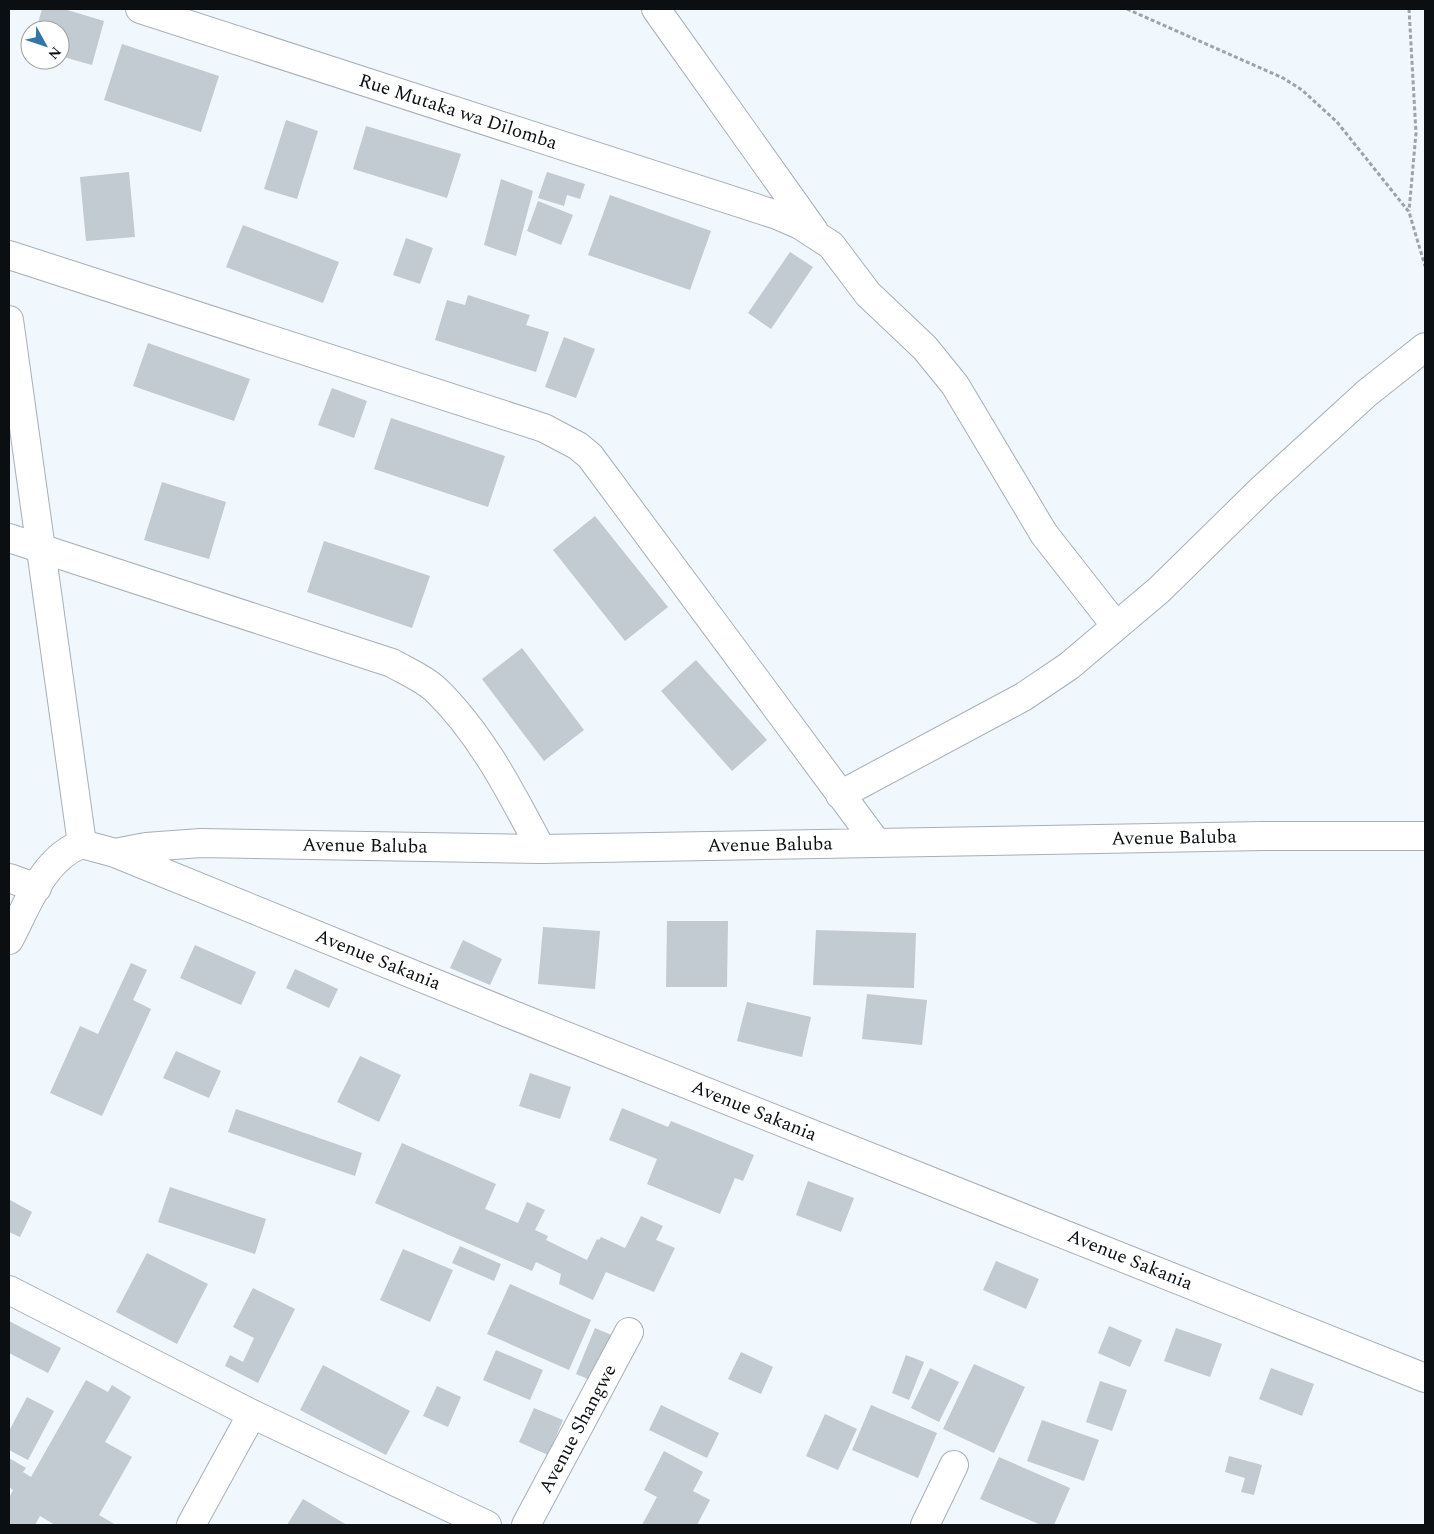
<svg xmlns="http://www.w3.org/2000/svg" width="1434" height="1534" font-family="Spectral,serif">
<rect width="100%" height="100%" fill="#f0f7fd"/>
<path fill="#c2cad2" d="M42 9H64L104 21 92 65 60 56V30H36Z
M122 44 219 76 201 132 104 100Z
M286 120 318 131 297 199 264 189Z
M366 126 461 154 447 198 353 169Z
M129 172 135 237 86 241 80 177Z
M547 172 585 184 580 199 567 195 564 206 538 198Z
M501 179 533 191 516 256 484 245Z
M610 195 711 231 690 290 588 255Z
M538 201 573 215 561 245 527 231Z
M243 225 339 262 323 303 226 267Z
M406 238 433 248 420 284 393 275Z
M790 252 813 267 771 329 748 313Z
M468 295 530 315 526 325 549 332 536 372 435 340 447 300 465 305Z
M564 337 595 349 576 398 545 387Z
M148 343 250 379 234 421 133 386Z
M332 388 367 401 354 438 318 425Z
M391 418 505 456 488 507 374 469Z
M162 482 226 502 209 559 144 540Z
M595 516 668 607 625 641 553 550Z
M324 541 430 576 412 628 307 592Z
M522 648 584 730 544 761 482 679Z
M696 660 767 740 732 771 661 691Z
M667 921H728L727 987H666Z
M543 927 600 931 595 989 538 984Z
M816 930 916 933 914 988 813 985Z
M463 940 502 959 490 985 450 968Z
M195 945 256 972 241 1005 180 978Z
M131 963 147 970 133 1000 151 1009 102 1116 50 1093 80 1026 98 1034Z
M295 969 338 989 329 1008 286 988Z
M867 994 927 1000 922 1045 862 1039Z
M747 1002 811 1017 802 1057 737 1041Z
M176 1051 221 1071 209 1098 163 1078Z
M360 1056 401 1075 379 1122 337 1102Z
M530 1073 571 1087 560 1119 519 1106Z
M622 1108 668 1127 671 1121 754 1155 743 1181 735 1178 720 1214 647 1184 657 1159 609 1140Z
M236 1109 362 1153 355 1176 228 1132Z
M402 1143 496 1184 485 1209 518 1223 527 1202 545 1210 535 1230 548 1236 546 1240 587 1260 597 1239 599 1240 601 1237 625 1248 641 1216 663 1226 656 1240 675 1248 654 1292 606 1272 593 1300 559 1284 561 1274 536 1262 532 1271 375 1203Z
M808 1181 854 1198 841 1232 796 1215Z
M170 1187 266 1219 255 1254 158 1222Z
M10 1200 32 1212 20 1237 9 1232Z
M460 1246 501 1264 494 1281 452 1263Z
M403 1249 453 1270 430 1322 380 1300Z
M147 1253 208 1284 177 1344 116 1312Z
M996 1261 1039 1279 1026 1309 983 1290Z
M510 1284 591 1320 569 1370 487 1334Z
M253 1288 295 1309 258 1383 225 1366 230 1355 243 1362 254 1338 233 1327Z
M9 1321 61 1348 48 1373 9 1353Z
M1109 1326 1142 1340 1130 1367 1098 1353Z
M595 1328 614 1336 595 1382 576 1374Z
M1176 1328 1222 1344 1210 1377 1164 1361Z
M496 1350 543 1370 530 1400 483 1380Z
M741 1352 773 1367 761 1394 728 1379Z
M906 1355 924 1362 909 1400 892 1393Z
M974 1364 1025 1387 994 1453 943 1429Z
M323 1365 410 1411 386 1455 300 1410Z
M930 1368 959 1382 939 1422 911 1408Z
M1271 1368 1314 1384 1302 1416 1259 1399Z
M86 1380 108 1392 112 1385 131 1397 105 1442 132 1457 99 1515 116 1525H55L40 1516 35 1525H9V1498L13 1490 9 1487V1458L26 1468 23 1472 31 1477Z
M1100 1381 1127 1390 1112 1431 1086 1422Z
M437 1386 461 1397 448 1427 423 1416Z
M27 1397 54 1411 28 1460 9 1450V1431Z
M661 1405 719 1433 707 1458 649 1430Z
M871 1405 937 1433 918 1478 852 1450Z
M534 1408 563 1420 548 1455 519 1442Z
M825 1414 857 1429 838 1470 806 1456Z
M1042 1420 1099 1440 1084 1481 1027 1461Z
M664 1451 703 1472 693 1491 710 1500 697 1525H642L657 1497 644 1490Z
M1229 1456 1262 1465 1254 1495 1241 1492 1245 1478 1225 1472Z
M999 1457 1070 1488 1054 1525H1041L980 1499Z
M303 1499 347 1525H287Z"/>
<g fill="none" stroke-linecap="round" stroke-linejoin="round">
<g stroke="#a7afb7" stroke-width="30">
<path id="minor" d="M140 9 777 215 800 225 831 245 868 294 925 348 955 385 1044 534 1116 626
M656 9 814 231
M9 255 544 428 578 446 590 456 876 842
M9 320 82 844
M9 538 392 663C406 671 423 678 435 689 481 733 512 794 541 849
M840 795 1023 697 1069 666 1159 590 1262 489 1367 393 1425 347
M82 844 115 853 508 1013 1425 1378
M115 853 146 847 201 843 541 849 1263 836H1425
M9 878 37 888
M9 940C27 906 43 858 82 844
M9 1290 252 1414 487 1525
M191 1525 252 1414
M526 1525 629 1332
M925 1525 954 1465"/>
</g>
<path stroke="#9ea3a8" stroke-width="3" stroke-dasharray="4 2.5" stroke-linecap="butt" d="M1127 9 1283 78 1302 90 1337 122 1409 212 1425 266
M1409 9 1416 133 1409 211"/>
<use href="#minor" stroke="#fff" stroke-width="28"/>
</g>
<g text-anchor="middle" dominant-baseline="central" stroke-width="4" stroke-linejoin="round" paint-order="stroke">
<g font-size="19" fill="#0c0f12" stroke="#fff">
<text transform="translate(458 112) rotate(18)">Rue Mutaka wa Dilomba</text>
<text transform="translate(1174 838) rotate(-1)">Avenue Baluba</text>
<text transform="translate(770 845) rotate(-1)">Avenue Baluba</text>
<text transform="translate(365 846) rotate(1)">Avenue Baluba</text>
<text transform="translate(378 960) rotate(22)">Avenue Sakania</text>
<text transform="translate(754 1111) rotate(22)">Avenue Sakania</text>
<text transform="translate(1130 1260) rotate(22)">Avenue Sakania</text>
<text transform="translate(578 1429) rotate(-62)">Avenue Shangwe</text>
</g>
</g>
<rect width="1434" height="1534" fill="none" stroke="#0c0f12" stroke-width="20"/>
<g transform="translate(45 45) rotate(130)"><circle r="24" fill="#ffffff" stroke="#9e9fa0"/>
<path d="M0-4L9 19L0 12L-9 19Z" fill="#3176ab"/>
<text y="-8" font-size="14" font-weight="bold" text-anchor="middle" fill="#0c0f12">N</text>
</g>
</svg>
